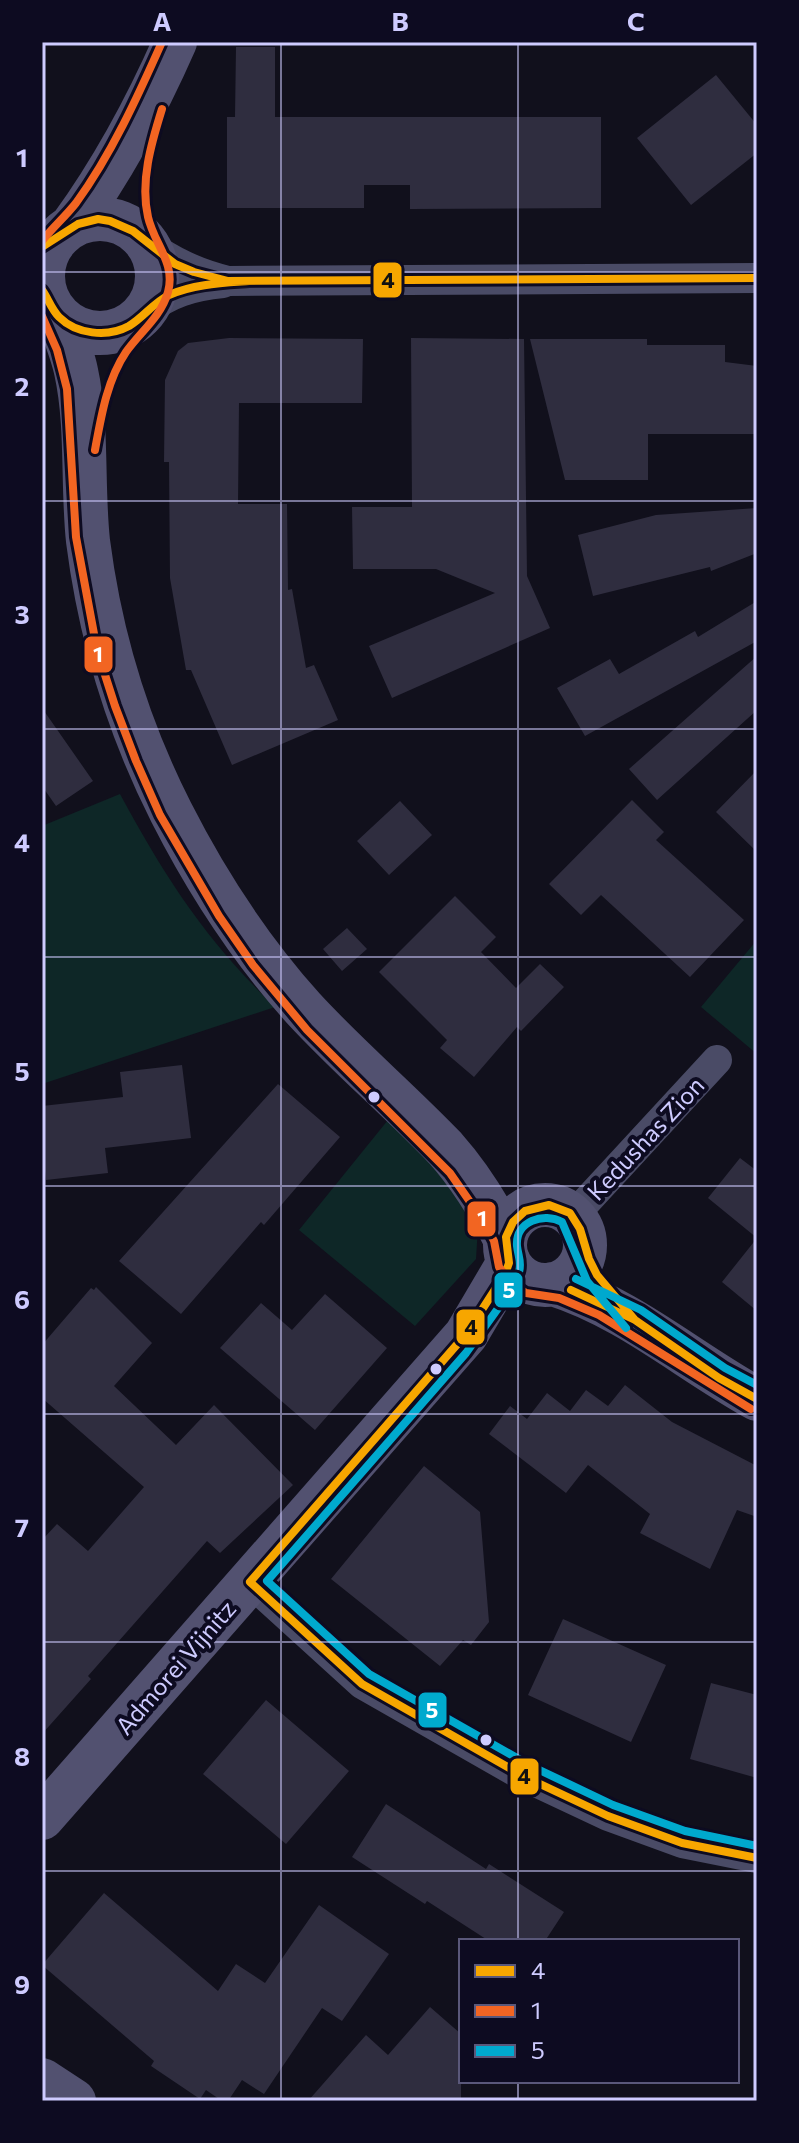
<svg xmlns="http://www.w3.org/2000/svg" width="799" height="2143" font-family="Commissioner,sans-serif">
<rect width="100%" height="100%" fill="#11101c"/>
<path fill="#0e2727" d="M120 794C166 879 205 939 275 1007L42 1084V826Z
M757 940V1054L701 1007Z
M388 1120 461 1179 478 1227 476 1259 415 1326 299 1230Z"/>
<path fill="#2f2d3f" d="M236 47H275V117H601V208L410 209V185H364V208H227V117H235Z
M716 75 757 125V153L691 205 637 138Z
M229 338 363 339 362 403H239L238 504H287L288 590 292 589 306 668 314 665 338 720 232 765 191 670H186L170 578 169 462H164L165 380 178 351 188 343Z
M411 338 524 339 527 576 550 628 392 698 369 646 495 593 436 569H353L352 507H412Z
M530 339H647V345H725V362L757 366V434H648V480H565Z
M757 508V553L711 571 710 567 593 596 578 535 656 515Z
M757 601V641L585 736 557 688 610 659 619 674 695 631 698 637Z
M757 656V710L657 800 629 769Z
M42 708 93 781 56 806 42 786Z
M757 770V852L716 812Z
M632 800 664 832 656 840 744 920 690 977 601 895 581 915 549 884Z
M400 801 432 835 389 875 357 841Z
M455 896 496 937 481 952 516 988 540 964 564 987 521 1031 517 1027 474 1077 440 1048 447 1040 379 972Z
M347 928 367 949 342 971 323 949Z
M182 1065 191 1138 105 1148 108 1173 46 1180 42 1144V1106L123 1097 120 1072Z
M278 1084 340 1137 264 1225 261 1222 181 1314 119 1261Z
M740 1158 757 1171V1238L708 1198Z
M757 1238V1311L722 1282Z
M96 1287 152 1343 114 1386 176 1445 214 1405 293 1485 220 1553 207 1541 88 1676 91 1679 42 1734V1540L57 1524 88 1551 144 1487 42 1398V1345L91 1288 94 1290Z
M325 1294 387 1348 315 1430 220 1348 261 1303 292 1330Z
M625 1385 672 1422 757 1466V1517L737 1510 710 1569 640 1533 650 1514 588 1465 566 1493 489 1434 510 1406 527 1419 547 1393 570 1411 586 1390 608 1406Z
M424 1466 480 1512 489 1622 471 1645 463 1640 440 1666 331 1579Z
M563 1619 666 1665 631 1742 528 1695Z
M711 1683 757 1695V1778L690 1759Z
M266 1700 349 1771 286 1844 203 1774Z
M386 1804 486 1869 489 1864 564 1912 545 1941H489L427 1901 425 1904 352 1857Z
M104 1893 218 1991 236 1964 265 1983 319 1905 389 1954 342 2021 322 2008 264 2094 242 2080 228 2101H222L206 2090 200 2099 151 2066 154 2061 42 1965Z
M430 2007 461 2034V2101H308L366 2035 388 2055Z"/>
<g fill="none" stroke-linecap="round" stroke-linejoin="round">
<path stroke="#4a4b66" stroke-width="30" d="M146 243C173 262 196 273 228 281L757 278
M42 247 53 243
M42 290 45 292
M145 312C169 293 192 286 223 283
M573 1216 717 1060
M250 1582 362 1684 525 1777 608 1816 682 1843 757 1858"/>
<path stroke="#525170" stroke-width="44" d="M43 276a57 57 0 1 1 114 0a57 57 0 1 1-114 0Z
M71 227C113 169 146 108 175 42
M57 314C64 333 72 352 76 371 88 426 82 485 88 541 100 635 128 727 171 812 206 881 251 950 303 1008 348 1057 399 1100 445 1148 469 1175 489 1207 505 1239
M505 1245a40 40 0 1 1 80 0a40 40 0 1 1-80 0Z
M553 1284C629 1308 688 1361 757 1399
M42 1818 466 1335 509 1262
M42 2080 74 2101"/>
<g stroke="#0d0b21" stroke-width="14">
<path id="bus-1" d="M42 247 78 224 98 219 110 221 133 231 175 264 194 272 228 281 757 278
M42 290C48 298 51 309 59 317 76 334 107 338 129 326 144 317 153 303 169 295 194 284 222 283 249 281
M571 1290 635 1320 719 1378 757 1399
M635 1320 597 1275 589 1259 580 1229 570 1213 549 1205 525 1211 513 1222 506 1237 509 1263 505 1274 467 1333 250 1582 362 1684 525 1777 608 1816 682 1843 757 1858"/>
</g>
<g stroke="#0d0b21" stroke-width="14">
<path id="bus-2" d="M42 241C53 227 65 217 76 203 111 155 138 96 162 42
M42 316 57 350 67 389 76 537 97 650 115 706 136 761 160 815 219 916 253 965 307 1030 450 1173 484 1222 494 1241 499 1267 511 1283 526 1293 559 1298 599 1315 751 1409
M95 450C101 417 107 380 126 352 140 332 161 317 168 292 176 263 154 244 148 217 140 182 151 144 162 109"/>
</g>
<g stroke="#0d0b21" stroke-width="14">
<path id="bus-3" d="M576 1279 641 1310 725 1368 757 1385
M626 1328 587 1281 562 1222C544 1212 515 1221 517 1246 518 1256 522 1262 519 1272L499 1307 466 1353 267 1581 369 1674 531 1766 613 1805 685 1831 757 1846"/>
</g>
<use href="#bus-1" stroke="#f7a600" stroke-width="8"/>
<use href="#bus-2" stroke="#f26522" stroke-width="8"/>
<use href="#bus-3" stroke="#00a9ce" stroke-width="8"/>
</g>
<path fill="none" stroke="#cecbff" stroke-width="2" stroke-opacity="0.55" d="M281 42V2101M518 42V1941M42 272H757M42 501H757M42 729H757M42 957H757M42 1186H757M42 1414H757M42 1642H757M42 1871H757M518 2081V2101"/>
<g fill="#cecbff" stroke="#0d0b21" stroke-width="3">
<circle cx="374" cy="1097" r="7"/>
<circle cx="436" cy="1369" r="7"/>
<circle cx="486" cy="1740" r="7"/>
</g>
<g text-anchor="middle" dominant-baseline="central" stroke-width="8" stroke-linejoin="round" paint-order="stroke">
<g font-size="24" fill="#cecbff" stroke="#0d0b21">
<text transform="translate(645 1138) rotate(-47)">Kedushas Zion</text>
<text transform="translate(175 1667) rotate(-49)">Admorei Vijnitz</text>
</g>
</g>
<g stroke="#0d0b21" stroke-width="3">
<rect x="372" y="261" width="31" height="38" rx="8" fill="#f7a600"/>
<rect x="83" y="635" width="31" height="39" rx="8" fill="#f26522"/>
<rect x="466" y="1200" width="31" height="38" rx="8" fill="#f26522"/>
<rect x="493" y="1271" width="31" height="38" rx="8" fill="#00a9ce"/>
<rect x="455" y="1308" width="31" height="38" rx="8" fill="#f7a600"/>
<rect x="417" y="1691" width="31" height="38" rx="8" fill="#00a9ce"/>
<rect x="509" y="1757" width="31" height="39" rx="8" fill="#f7a600"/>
</g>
<g font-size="22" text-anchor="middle" font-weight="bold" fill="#fff">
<text x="98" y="662">1</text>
<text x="482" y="1226">1</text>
<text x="509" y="1298">5</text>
<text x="432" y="1718">5</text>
</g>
<g font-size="22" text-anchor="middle" font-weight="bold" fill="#111">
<text x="388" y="288">4</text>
<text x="471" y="1335">4</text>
<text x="524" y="1784">4</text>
</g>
<rect width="799" height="2143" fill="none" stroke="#0d0b21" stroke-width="88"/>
<rect x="459" y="1939" width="280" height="144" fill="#0d0b21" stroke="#5a587a" stroke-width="2"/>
<rect x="475" y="1965" width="40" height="12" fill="#f7a600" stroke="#5a587a" stroke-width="2"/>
<text x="531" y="1979" font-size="24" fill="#cecbff">4</text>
<rect x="475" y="2005" width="40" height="12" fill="#f26522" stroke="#5a587a" stroke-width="2"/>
<text x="531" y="2019" font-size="24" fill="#cecbff">1</text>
<rect x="475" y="2045" width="40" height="12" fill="#00a9ce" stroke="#5a587a" stroke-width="2"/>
<text x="531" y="2059" font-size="24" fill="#cecbff">5</text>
<rect x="44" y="44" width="711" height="2055" fill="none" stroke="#cecbff" stroke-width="3"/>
<g font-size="26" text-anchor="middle" font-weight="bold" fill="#cecbff">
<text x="162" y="31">A</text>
<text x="400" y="31">B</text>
<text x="636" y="31">C</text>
<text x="22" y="167">1</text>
<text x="22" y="396">2</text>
<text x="22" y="624">3</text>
<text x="22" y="852">4</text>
<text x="22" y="1081">5</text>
<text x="22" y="1309">6</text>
<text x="22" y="1537">7</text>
<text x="22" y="1766">8</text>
<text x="22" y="1994">9</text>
</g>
</svg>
